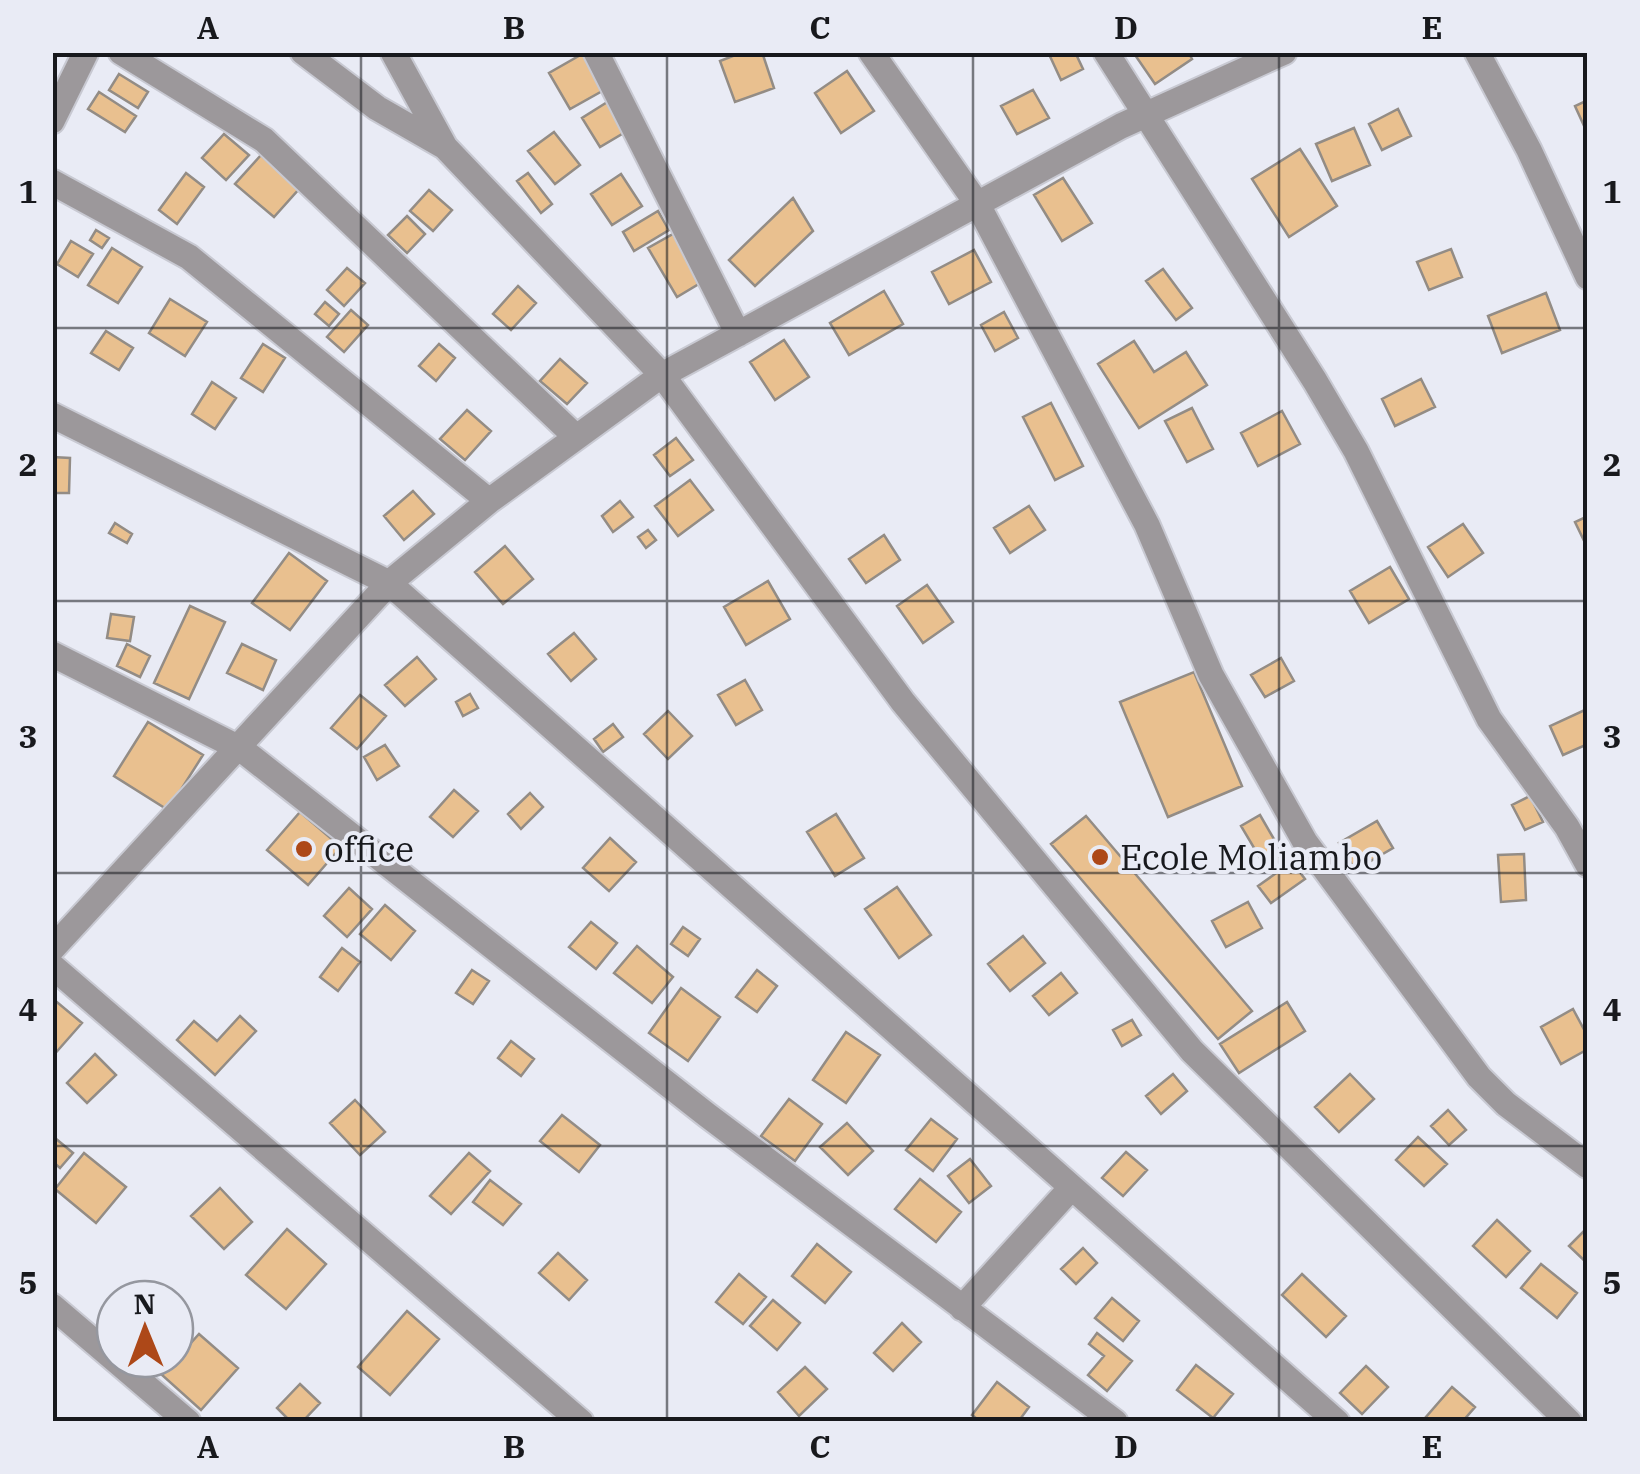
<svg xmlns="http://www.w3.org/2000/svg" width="1640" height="1474" font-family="'IBM Plex Serif',serif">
<rect width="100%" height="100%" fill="#e9ebf5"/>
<path fill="#e9c08f" stroke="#938c85" stroke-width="2.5" d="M743 52H762L774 88 735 102 720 61Z
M1048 52H1075L1083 69 1061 80Z
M1133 52H1188L1192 59 1155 84Z
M584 53 604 90 570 109 549 73Z
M847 71 874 111 841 133 815 93Z
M119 74 148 92 138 108 109 90Z
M1033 90 1049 118 1017 134 1001 106Z
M99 92 136 116 125 132 88 109Z
M1588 100V127L1585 128 1575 106Z
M609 101 627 131 600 147 582 118Z
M1398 109 1411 136 1382 150 1369 124Z
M1354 128 1370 165 1332 181 1316 144Z
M554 132 580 165 555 184 528 151Z
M224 134 249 155 226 180 202 158Z
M1300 149 1337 206 1289 237 1252 179Z
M261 155 299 189 274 217 235 184Z
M186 173 204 187 177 224 159 210Z
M528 173 552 204 541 213 517 181Z
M621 174 642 206 612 225 591 194Z
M1063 178 1092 223 1062 241 1034 195Z
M429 190 452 210 433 231 410 211Z
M793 198 813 231 755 286 729 260Z
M658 211 669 230 634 251 623 232Z
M407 216 425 234 407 253 388 235Z
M96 230 109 238 102 248 90 240Z
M673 234 702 282 677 297 648 248Z
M71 241 93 254 78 277 57 264Z
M112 248 142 267 118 303 88 285Z
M1451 249 1462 277 1429 290 1417 262Z
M974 250 991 282 949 304 932 272Z
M347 268 365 283 344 306 327 290Z
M1163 269 1192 308 1176 320 1146 281Z
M518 286 536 303 511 330 493 314Z
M884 291 903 324 849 355 830 323Z
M1546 293 1560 330 1502 353 1488 316Z
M170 299 207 322 185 356 149 333Z
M325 302 339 314 329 326 315 314Z
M351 310 368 325 344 352 327 337Z
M1004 312 1018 338 995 351 981 325Z
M106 331 133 348 119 370 91 353Z
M784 340 809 377 775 400 750 362Z
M1134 341 1154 372 1186 352 1207 385 1139 428 1098 364Z
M263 344 285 358 263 392 241 378Z
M439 344 455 358 436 381 419 366Z
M560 359 587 383 567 404 540 381Z
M1421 379 1435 407 1395 426 1382 399Z
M212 382 236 398 215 429 192 414Z
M1051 403 1083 466 1055 480 1023 417Z
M1192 408 1213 449 1187 462 1165 421Z
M467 410 491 431 465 460 440 439Z
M1282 411 1300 444 1258 466 1241 433Z
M676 438 693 460 670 476 654 455Z
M52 457 70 458 69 493H52Z
M690 480 713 510 678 536 655 506Z
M413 491 434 514 404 540 384 516Z
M620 501 633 517 613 532 602 516Z
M1029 506 1045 530 1010 553 994 528Z
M1588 516V549L1575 522Z
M115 523 132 534 127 543 109 533Z
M1463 524 1483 553 1448 577 1428 547Z
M648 530 656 540 646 548 638 537Z
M884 535 900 560 866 583 849 559Z
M505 546 533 579 503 604 475 572Z
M289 553 327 581 290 630 252 603Z
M1390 567 1409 599 1369 623 1350 591Z
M768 581 790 619 746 645 724 607Z
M927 585 953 622 923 643 897 606Z
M190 606 225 622 189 699 154 683Z
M111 614 134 617 130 641 107 638Z
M574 633 596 659 571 681 548 654Z
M127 644 150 656 140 677 117 666Z
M242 644 276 660 263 690 227 673Z
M417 657 436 679 405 706 385 685Z
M1281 658 1294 681 1265 697 1251 675Z
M1194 672 1242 786 1168 817 1120 702Z
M745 680 762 710 736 725 718 695Z
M470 694 478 708 463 716 456 702Z
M360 695 386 716 357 749 331 728Z
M1587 709 1588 744 1563 755 1550 726Z
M668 711 692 736 668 759 644 734Z
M148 722 203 755 168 810 114 776Z
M613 724 623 737 603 752 594 739Z
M385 745 399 766 377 780 364 757Z
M454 790 478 811 453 837 430 817Z
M530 793 543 807 521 829 508 814Z
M1530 796 1543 822 1525 830 1512 805Z
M300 812 341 847 308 885 267 850Z
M836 814 864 858 835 876 807 832Z
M1260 815 1285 858 1266 868 1241 826Z
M1086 816 1252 1011 1218 1039 1051 844Z
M1377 821 1393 848 1355 870 1339 843Z
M610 838 636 862 609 891 583 868Z
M1524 854 1526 900 1501 902 1498 855Z
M1292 862 1305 879 1271 903 1258 886Z
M897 887 931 935 899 958 865 909Z
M349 888 372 909 347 937 324 916Z
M1248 902 1262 928 1226 947 1212 921Z
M385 905 415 931 391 960 360 934Z
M591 922 617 943 596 969 569 947Z
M683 927 700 939 688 956 671 944Z
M1023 936 1045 963 1010 991 988 964Z
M637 946 673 977 652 1003 614 973Z
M342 948 360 962 338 991 320 977Z
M472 970 489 981 473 1004 456 993Z
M757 970 777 986 757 1012 736 997Z
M1061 973 1077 993 1049 1015 1033 996Z
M681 988 720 1017 688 1061 649 1033Z
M52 998 82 1023 52 1057Z
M1287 1002 1305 1031 1239 1073 1220 1044Z
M1573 1009 1588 1037V1049L1561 1064 1541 1027Z
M240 1016 256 1031 215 1075 177 1040 194 1021 217 1041Z
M1132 1020 1141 1035 1122 1046 1113 1030Z
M846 1032 880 1055 846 1103 813 1080Z
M511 1041 534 1059 521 1076 498 1058Z
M95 1054 116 1075 87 1103 67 1083Z
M1173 1074 1187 1091 1161 1114 1146 1096Z
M1350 1074 1374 1099 1339 1132 1315 1107Z
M789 1099 822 1124 795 1161 761 1136Z
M355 1100 385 1132 360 1155 330 1123Z
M1448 1110 1466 1130 1449 1145 1431 1126Z
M562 1115 600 1145 579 1172 540 1141Z
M931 1119 957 1139 933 1171 906 1150Z
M847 1123 873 1151 848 1175 820 1147Z
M1418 1137 1447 1164 1424 1186 1396 1160Z
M55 1138 73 1153 60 1168 52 1161Z
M1126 1152 1147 1170 1123 1196 1102 1178Z
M84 1153 126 1187 96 1223 55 1189Z
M469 1153 490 1171 451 1214 430 1196Z
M970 1159 991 1186 969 1203 948 1176Z
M920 1179 961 1212 936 1242 895 1209Z
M490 1180 521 1204 503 1225 473 1202Z
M220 1188 252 1222 224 1249 191 1216Z
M1497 1220 1530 1251 1506 1277 1473 1246Z
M287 1229 326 1264 286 1309 246 1275Z
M1583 1232 1588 1236V1264L1569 1246Z
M817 1244 851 1272 825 1303 792 1276Z
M1083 1248 1097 1263 1076 1284 1061 1269Z
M558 1253 587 1280 569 1300 539 1273Z
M1541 1264 1577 1293 1557 1318 1521 1288Z
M739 1274 766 1297 743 1324 716 1302Z
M1302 1274 1346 1316 1326 1337 1282 1295Z
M1112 1298 1139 1321 1123 1341 1095 1318Z
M773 1300 800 1323 777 1350 750 1326Z
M407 1311 439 1339 390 1395 358 1367Z
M902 1323 921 1342 893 1371 874 1353Z
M1097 1333 1132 1361 1107 1391 1088 1375 1104 1356 1089 1344Z
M199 1334 238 1368 201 1410 162 1375Z
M1196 1365 1233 1394 1213 1418 1177 1390Z
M1366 1366 1388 1387 1362 1414 1340 1393Z
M805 1367 827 1389 799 1416 778 1392Z
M997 1382 1029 1407 1018 1422H981L972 1415Z
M300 1384 320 1403 302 1422H291L277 1408Z
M1452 1387 1475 1407 1462 1422H1431L1426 1417Z"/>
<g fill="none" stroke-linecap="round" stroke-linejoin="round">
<g stroke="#c8c9d2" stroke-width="29">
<path id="minor" d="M121 52 264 140 576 437
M303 52 377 108 445 147 662 375 903 702 1192 1051 1569 1422
M393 52 445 147
M596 52 738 334
M871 52 978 205 1147 525 1211 675 1305 842 1479 1077 1506 1104 1588 1166
M1106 52 1315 381 1356 451 1489 719 1567 827 1588 865
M1477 52 1529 150 1588 277
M52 121 86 52
M52 182 189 257 489 501
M52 415 389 583 1337 1422
M52 654 241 749 707 1115 1115 1422
M52 949 389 583 489 501 662 375 1121 126 1284 52
M52 966 581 1422
M52 1306 188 1422
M962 1308 1071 1188"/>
</g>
<use href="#minor" stroke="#9c989b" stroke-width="25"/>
</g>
<path fill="none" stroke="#18191d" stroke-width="2.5" stroke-opacity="0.55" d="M361 52V1422M667 52V1422M973 52V1422M1279 52V1422M52 328H1588M52 601H1588M52 873H1588M52 1146H1588"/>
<g fill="#ad4818" stroke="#e9ebf5" stroke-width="4">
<circle cx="304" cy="849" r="10"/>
<circle cx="1100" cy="857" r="10"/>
</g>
<g text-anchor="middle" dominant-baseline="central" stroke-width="8" stroke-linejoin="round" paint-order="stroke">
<g font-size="35" fill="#18191d" stroke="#e9ebf5" text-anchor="start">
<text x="324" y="849">office</text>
<text x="1120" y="857">Ecole Moliambo</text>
</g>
</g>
<rect width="1640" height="1474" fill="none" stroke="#e9ebf5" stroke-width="110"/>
<g transform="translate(145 1329) rotate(359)"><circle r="48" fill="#e9ebf5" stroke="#95979f" stroke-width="2.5"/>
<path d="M0-8L18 38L0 25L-18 38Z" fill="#ad4818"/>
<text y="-15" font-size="28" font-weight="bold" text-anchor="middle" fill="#18191d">N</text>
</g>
<rect x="55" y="55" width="1530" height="1364" fill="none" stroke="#18191d" stroke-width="4"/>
<g font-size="32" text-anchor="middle" font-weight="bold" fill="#18191d">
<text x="208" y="39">A</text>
<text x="514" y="39">B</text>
<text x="820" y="39">C</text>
<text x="1126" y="39">D</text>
<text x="1432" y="39">E</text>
<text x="28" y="203">1</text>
<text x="1612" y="203">1</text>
<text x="28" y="476">2</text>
<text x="1612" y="476">2</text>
<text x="28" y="748">3</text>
<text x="1612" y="748">3</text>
<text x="28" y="1021">4</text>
<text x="1612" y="1021">4</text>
<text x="28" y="1294">5</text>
<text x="1612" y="1294">5</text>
<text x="208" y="1458">A</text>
<text x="514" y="1458">B</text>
<text x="820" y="1458">C</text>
<text x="1126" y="1458">D</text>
<text x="1432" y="1458">E</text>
</g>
</svg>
